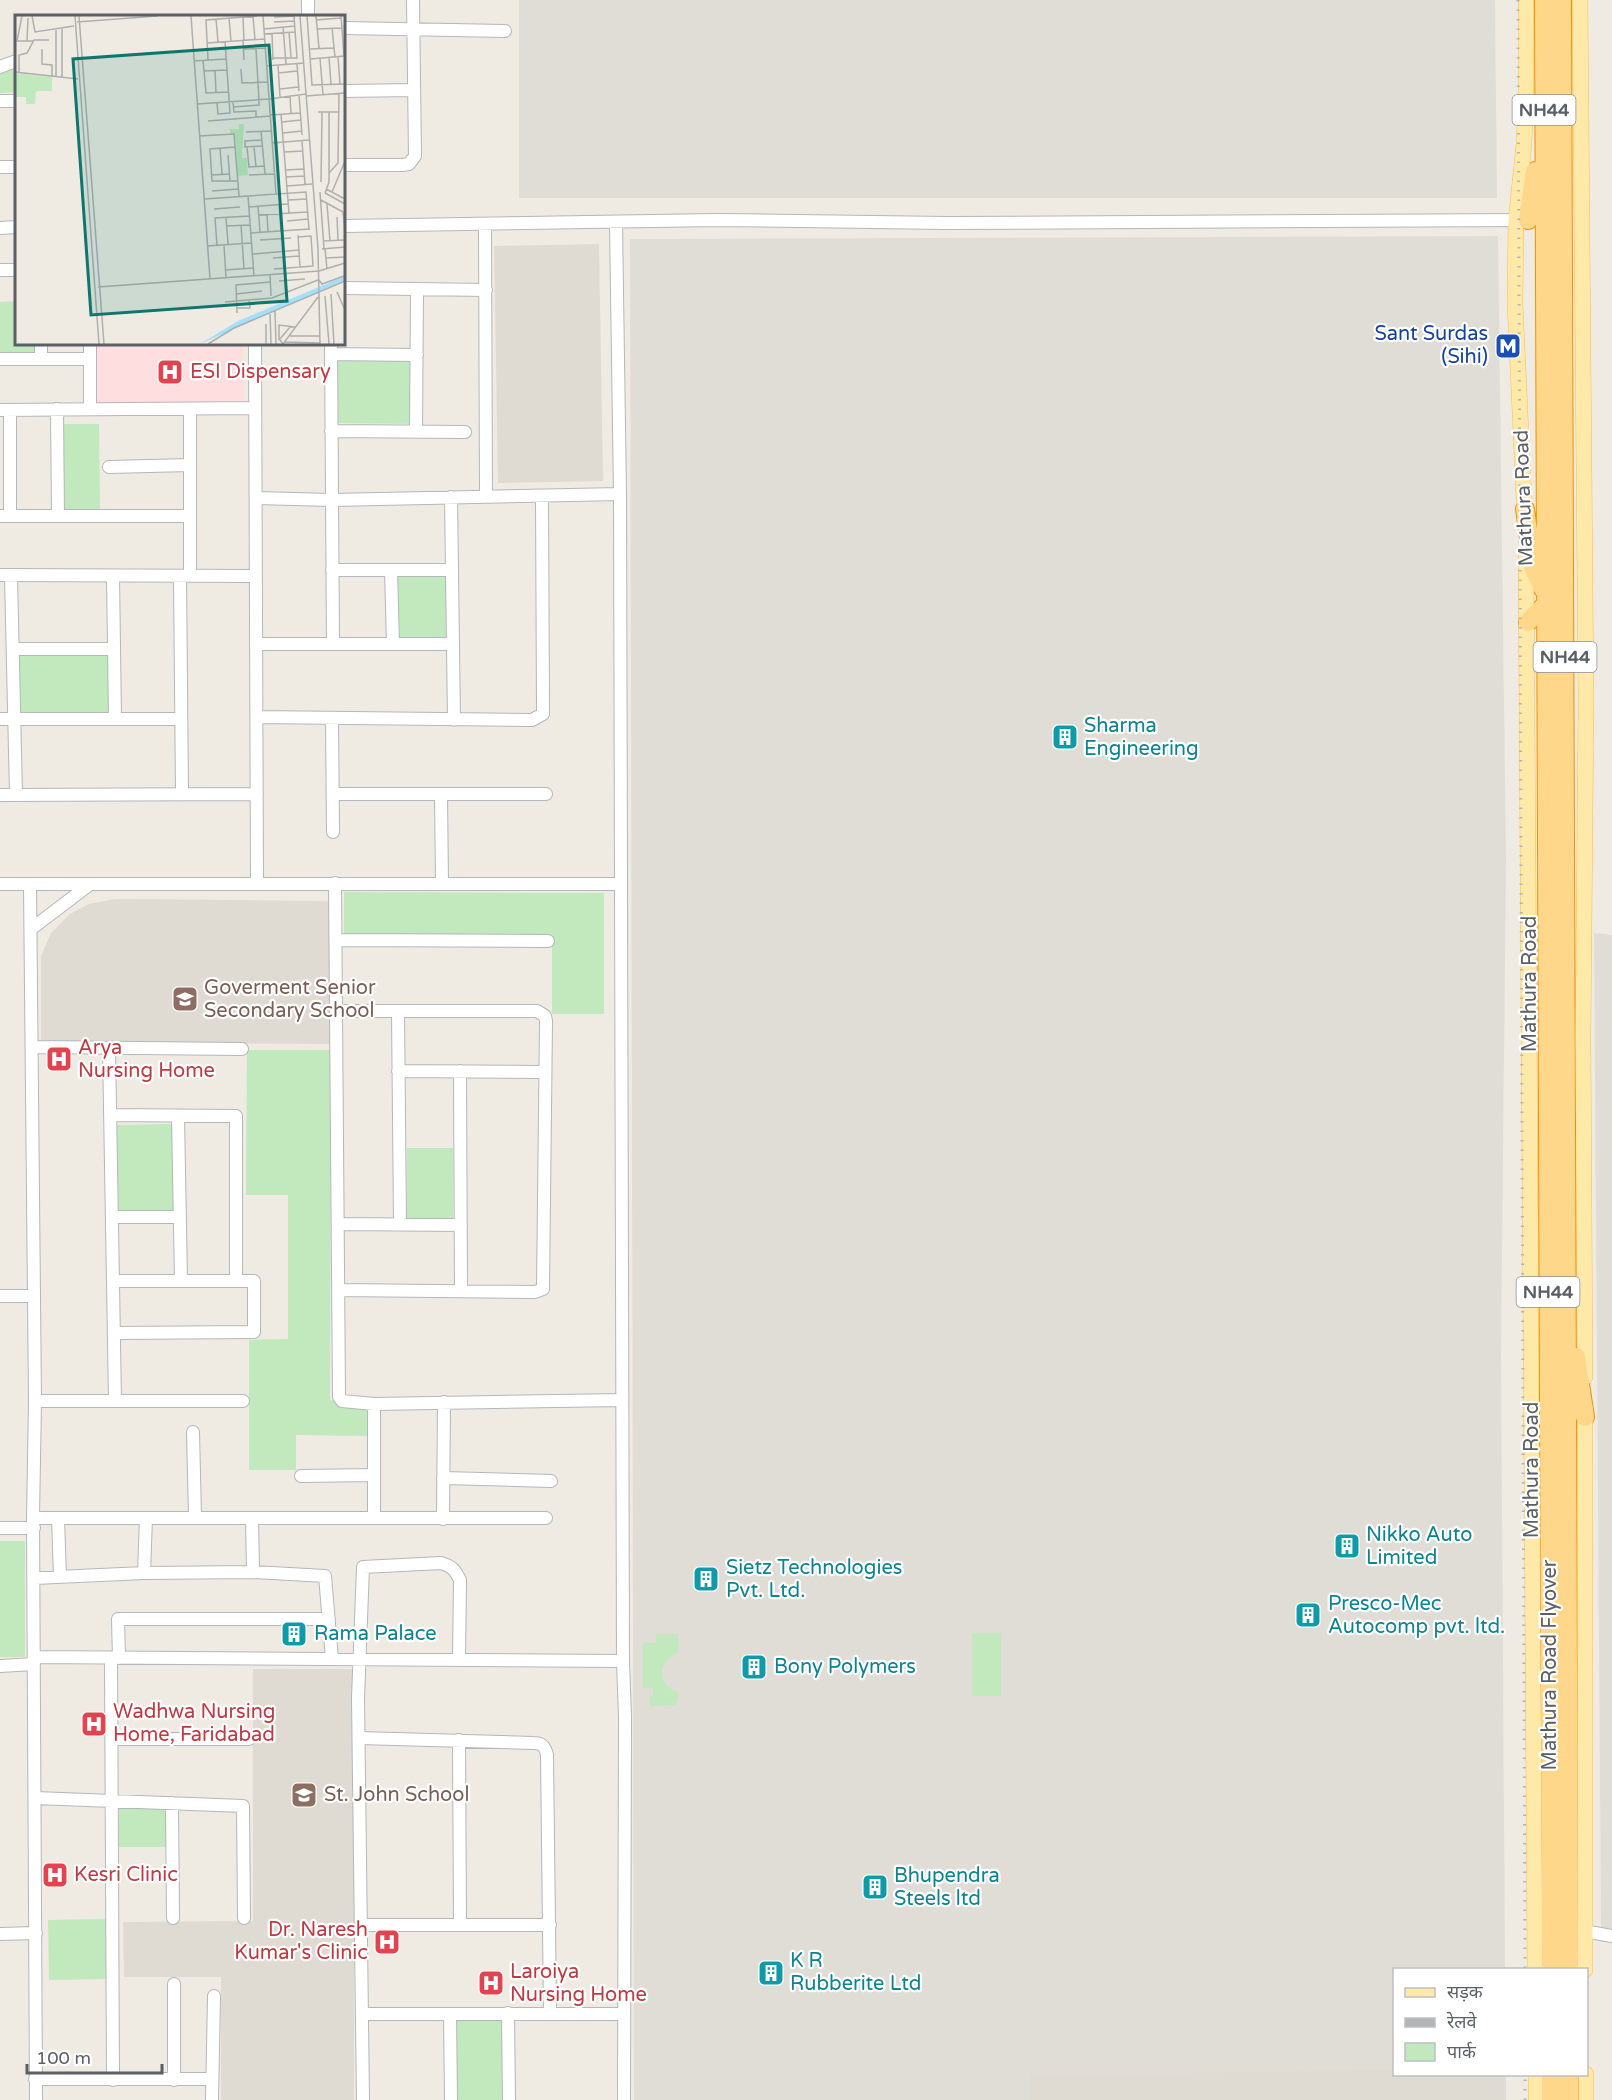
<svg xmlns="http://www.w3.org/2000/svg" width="1612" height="2100" font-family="'Varela Round','Noto Sans Devanagari',sans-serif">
<rect width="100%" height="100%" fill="#efebe3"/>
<path fill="#e0ddd7" d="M519 0H1495L1497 198H519Z
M1498 236 1506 860 1501 1353 1505 1969 1394 1970V2074L1506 2075V2100H634L630 239Z
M1594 933 1612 935V1931L1601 1929Z"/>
<path fill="#dfdad2" d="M599 244 603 481 498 483 494 246Z
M115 899 329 901 331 1044 41 1042V956L51 933 70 914 89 904Z
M253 1669H354V2100H221V1977H124L123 1922 253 1921Z
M1394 2070V2074L1504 2075V2100H1030V2075Z"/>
<path fill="#fedede" d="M97 344H243L244 401 97 403Z"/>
<path fill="#c1e9bd" d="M16 69V92L0 93V74Z
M16 301V344H37V355H0V302Z
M336 359 413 360V424L336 423Z
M63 424H99L100 509H63Z
M448 575 449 639 398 640 396 576Z
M109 655 110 713 19 715 18 656Z
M344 892 604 893V1014H552V936L344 935Z
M247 1050H331L330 1400H369V1436L296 1435V1470H249V1340L288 1339V1195H246Z
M172 1124 174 1210 116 1212 115 1125Z
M407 1148H453V1219H407Z
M0 1541H25V1657H0Z
M972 1633H1001V1696H972Z
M656 1634H678V1652C657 1664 655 1683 679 1693L676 1705 650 1706V1696H653V1688H643V1643H656Z
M167 1804 168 1847H119V1805Z
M107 1919 108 1979 49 1980 48 1920Z
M455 2020H503V2100H455Z"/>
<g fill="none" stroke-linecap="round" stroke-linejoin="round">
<g stroke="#b4b7bb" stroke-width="14">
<path id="minor" d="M308 16V0
M344 28 505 31
M0 67 16 61
M344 91 414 90
M0 101H16
M344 165H402L409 164 415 156 413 0
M0 167H16
M616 223 620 494 623 1661 625 1717 624 2100
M485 225 486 497
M344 226 717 220 946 223 1525 220
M0 228 16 227
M0 270H16
M344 288 486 290
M90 344V409
M255 344 257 883
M331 344 333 644
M331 354 417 355
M0 359H90
M41 359V344
M57 409 58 516
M190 409V576
M0 410 255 408
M10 410V516
M331 431 465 432
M416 432 417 289
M109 467 190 465
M451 497 454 720
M256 498 332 500 620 494
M0 516H190
M332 570H452
M391 570 393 644
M0 575 256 576
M11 576 16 795
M113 576 115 719
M180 576 182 794
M256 644H453
M13 649H114
M257 717 532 720 543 714V708L542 496
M332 718 333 832
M0 719H181
M333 794H546
M441 794 442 883
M0 795 257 794
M335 883 339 1397 342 1401 374 1404 622 1400
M0 884H621
M30 885 35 1401 33 1518 36 2100
M31 929 89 885
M336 940 548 941
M336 1011H537L545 1016 546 1021 543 1289 535 1292 338 1290
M398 1011 400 1224
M32 1047 242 1049
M109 1048 115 1401
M398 1071 545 1072
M460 1071 461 1291
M110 1115 236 1116V1281
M178 1116 181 1281
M112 1217H180
M338 1224 461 1225
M113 1281H254V1332L114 1333
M0 1296H33
M35 1401H243
M374 1404V1518
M193 1432 195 1517
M301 1476 374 1475
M443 1478 551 1481
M33 1518H546
M58 1518 60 1577
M146 1518 144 1573 253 1572 325 1576 332 1659
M252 1518 253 1572
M443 1519 444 1402
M0 1528H34
M35 1578 144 1573
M34 1657 623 1661
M111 1658 113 2080
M119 1658 118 1619H329
M0 1666 34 1664
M359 1738 533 1743C542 1743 545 1746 547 1755L550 2013
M112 1739H249
M459 1740 460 1925
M35 1798 243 1806 244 1918
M172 1803 173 1918
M361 1925H550
M1584 1931 1612 1936
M0 1934 36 1933
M508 2013 509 2100
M362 2014H624
M450 2014 451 2100
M35 2079H212
M174 2080V1984
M212 2100 214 1996
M363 2100 358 1698 363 1567 441 1563C452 1566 455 1570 460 1580L459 1660"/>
</g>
<g stroke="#febd4d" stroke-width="16">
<path id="major" d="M1580 0 1586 703 1583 1037 1585 1377
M1525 521 1515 303 1516 220 1524 144 1526 101V0
M1526 557 1535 1970
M1585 1970V1407
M1536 2074V2100
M1586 2074V2100"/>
</g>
<g stroke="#f29100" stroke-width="20">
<path id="highway" d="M1544 0 1551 1970
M1562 0 1569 1970
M1528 220 1535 171
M1525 509 1533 567 1543 589
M1528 622 1546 604
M1576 1357 1585 1417
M1551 2074V2100
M1569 2074V2100"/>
</g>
<use href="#minor" stroke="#fff" stroke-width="12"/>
<use href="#major" stroke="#ffe9a8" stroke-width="15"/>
<use href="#highway" stroke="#ffd78a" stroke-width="18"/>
<path stroke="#b3b4b5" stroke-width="3" stroke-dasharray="1.5 8" stroke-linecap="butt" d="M1518 0 1525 1970
M1525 2100V2074"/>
</g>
<defs>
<g id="metro-square" transform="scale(1.35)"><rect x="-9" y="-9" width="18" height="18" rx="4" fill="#1a4fb4" stroke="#fff"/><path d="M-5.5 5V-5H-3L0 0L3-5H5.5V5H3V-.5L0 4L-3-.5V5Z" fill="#fff"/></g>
<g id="hospital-square" transform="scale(1.35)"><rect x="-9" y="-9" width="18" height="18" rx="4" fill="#e0444e" stroke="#fff"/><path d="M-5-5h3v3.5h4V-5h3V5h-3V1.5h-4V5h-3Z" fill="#fff"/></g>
<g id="building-square" transform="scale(1.35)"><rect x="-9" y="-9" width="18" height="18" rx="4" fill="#0f9aa8" stroke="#fff"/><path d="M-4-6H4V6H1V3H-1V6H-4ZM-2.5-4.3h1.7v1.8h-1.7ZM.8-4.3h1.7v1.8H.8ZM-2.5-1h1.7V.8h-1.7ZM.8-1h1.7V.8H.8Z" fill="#fff"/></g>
<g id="school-square" transform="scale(1.35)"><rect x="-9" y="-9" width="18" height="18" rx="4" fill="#8d6e63" stroke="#fff"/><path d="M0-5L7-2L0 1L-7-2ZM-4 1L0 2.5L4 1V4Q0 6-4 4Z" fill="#fff"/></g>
</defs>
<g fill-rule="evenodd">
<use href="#metro-square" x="1508" y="346"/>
<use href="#hospital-square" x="170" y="372"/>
<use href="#building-square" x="1065" y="737"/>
<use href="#school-square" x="185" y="999"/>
<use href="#hospital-square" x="59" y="1059"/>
<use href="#building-square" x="1347" y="1546"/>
<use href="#building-square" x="706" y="1579"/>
<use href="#building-square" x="1308" y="1615"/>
<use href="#building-square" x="294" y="1634"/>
<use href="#building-square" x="754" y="1667"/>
<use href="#hospital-square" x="94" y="1724"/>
<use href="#school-square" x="304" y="1795"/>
<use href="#hospital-square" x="55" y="1875"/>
<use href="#building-square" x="875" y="1887"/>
<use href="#hospital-square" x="387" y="1942"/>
<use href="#building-square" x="771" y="1973"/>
<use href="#hospital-square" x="491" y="1983"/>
</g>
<g text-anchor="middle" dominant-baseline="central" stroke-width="4.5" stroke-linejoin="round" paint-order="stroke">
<g fill="#fff" stroke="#8c9093" stroke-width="1.5">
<rect x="1512.5" y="95" width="63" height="30" rx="4.5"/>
<rect x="1533.5" y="642" width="63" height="30" rx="4.5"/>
<rect x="1516.5" y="1277" width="63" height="30" rx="4.5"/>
</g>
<g font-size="18" font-weight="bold" fill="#5b6065">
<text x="1544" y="110">NH44</text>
<text x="1565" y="657">NH44</text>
<text x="1548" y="1292">NH44</text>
</g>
<g font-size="20" fill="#164399" stroke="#fff" text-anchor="end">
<text x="1488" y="334">Sant Surdas<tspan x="1488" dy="23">(Sihi)</tspan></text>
</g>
<g font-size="20" fill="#be3a42" stroke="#fff" text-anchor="start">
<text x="190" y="372">ESI Dispensary</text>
<text x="78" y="1048">Arya<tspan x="78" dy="23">Nursing Home</tspan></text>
<text x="113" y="1712">Wadhwa Nursing<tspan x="113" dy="23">Home, Faridabad</tspan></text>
<text x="74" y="1875">Kesri Clinic</text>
<text x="368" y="1930" text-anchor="end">Dr. Naresh<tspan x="368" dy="23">Kumar's Clinic</tspan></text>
<text x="510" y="1972">Laroiya<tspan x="510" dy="23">Nursing Home</tspan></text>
</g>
<g font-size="20" fill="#5b6065" stroke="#fff">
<text transform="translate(1524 498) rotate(-92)">Mathura Road</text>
<text transform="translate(1530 984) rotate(-90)">Mathura Road</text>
<text transform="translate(1532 1470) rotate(-90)">Mathura Road</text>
<text transform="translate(1550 1665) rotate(-90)">Mathura Road Flyover</text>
</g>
<g font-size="20" fill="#0d838f" stroke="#fff" text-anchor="start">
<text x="1084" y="726">Sharma<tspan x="1084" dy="23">Engineering</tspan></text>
<text x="1366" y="1535">Nikko Auto<tspan x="1366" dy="23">Limited</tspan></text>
<text x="726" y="1568">Sietz Technologies<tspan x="726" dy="23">Pvt. Ltd.</tspan></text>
<text x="1328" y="1604">Presco-Mec<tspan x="1328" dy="23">Autocomp pvt. ltd.</tspan></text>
<text x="314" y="1634">Rama Palace</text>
<text x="774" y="1667">Bony Polymers</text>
<text x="894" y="1876">Bhupendra<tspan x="894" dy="23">Steels ltd</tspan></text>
<text x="790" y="1961">K R<tspan x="790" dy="23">Rubberite Ltd</tspan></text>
</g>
<g font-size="20" fill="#785e54" stroke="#fff" text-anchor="start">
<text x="204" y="988">Goverment Senior<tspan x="204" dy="23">Secondary School</tspan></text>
<text x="324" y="1795">St. John School</text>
</g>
</g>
<g transform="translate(15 15)">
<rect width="330" height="330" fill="#efebe3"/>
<path d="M0 58 37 62V76H21L20 89H11V82H0ZM224 109H229L227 143H232L233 160 223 161 220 119H215V114H224Z" fill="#c1e9bd"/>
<path d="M330 261V265L185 329 223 306Z" fill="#a3dfff"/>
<path fill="none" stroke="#b0afad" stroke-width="1.5" d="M7 1 2 26H18M17 1 20 17 59 11M60 1 84 329M64 1 89 329M176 1 195 264M238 1 240 25M248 1 261 179M285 1 303 234 305 329M292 1 297 70 330 69M301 1 304 33M326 1 329 41M228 2 229 26M259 2 279 1M214 3 216 26M201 4 203 27M301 5 326 3M62 7 142 1M259 7 279 6M268 12 271 49M317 13 320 42M47 14V63M249 14 280 11M302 14 327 13M274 17 276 42M249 19 280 17M257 19 258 45M12 26 13 3M228 26 229 45M192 28 249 24M27 34V49L37 50V61M229 34 250 33M241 34 244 85M295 34 319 33M314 42 316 70M323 42 325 69M258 43H282L279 1M305 43 308 80M295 44 330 41M188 45 191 78 214 77M193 45 191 5 242 1M179 46 211 44M282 49 284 76M263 50 265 82M251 51 289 48M226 54 227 68 253 67M200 55 201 78M189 56 212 55M0 57 63 64M4 57V40L12 38 19 25H34M263 58 282 56M41 62V15M265 74 283 72M284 80 287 120M275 81 276 99M291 81 330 78M254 84 291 79M218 87 219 97 241 96V102M202 88 203 99 215 98 210 27M182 89 254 84M218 92 244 90V85M303 97H323M266 99 274 198M255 100 285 98M193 106 255 101M267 107 286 105M246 116 250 159M231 117 256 116M268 118 287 116M184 121 219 119 224 181M247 125 230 126V132L247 131M287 126 290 169M257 128 294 125M220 132 195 134 197 166H223M232 132 234 152 249 151M239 132 241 152M205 133 207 159M269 137 288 136M213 140 215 166M271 155 289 154M314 158 323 148 324 78M197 160 215 159M234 160 259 159M271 162 289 161M306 167 307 97M272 171 297 169M311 174 330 184M197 176 223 174M305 177 309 234M317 177 330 146M310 178 314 167V97M310 178 330 189M233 181 239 261M189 184 291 177 294 214M273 185 292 184M306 185 328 197 330 216M264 189 266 216M312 189 315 226M243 191 245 217M234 192 273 189M199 194 225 192M252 199 253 217M244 200 292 197M211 202 213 229M322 202 323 225M272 206 293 204M226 210 229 254M211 211 235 210M236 218 295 214M283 220 285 252M245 225 276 223M308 226 330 225M202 230 200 203 235 201M209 230 211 263M192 231 236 228M307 234 330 232M310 234 312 254M238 239 284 235M258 243 284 241M311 243 330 242M259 254 298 251 296 221 283 222M210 255 239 253M255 260 256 281M304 265 307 269 329 261M264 266 290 264M83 272 304 256 330 248M322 277 330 295M221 279 247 276M316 279 319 329M310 281 314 329M210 287 257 283 303 265M222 293H235L234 285M260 296 261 329M255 297 256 329M222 298 221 270 255 267M275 321H305M264 325V310L280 312M264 325 276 311M265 325 268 329 303 282M270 327 305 328M193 329 219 313 330 266M251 329V309"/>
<path fill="#0f766e" fill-opacity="0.15" stroke="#0f766e" stroke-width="3" d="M254 30 272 286 76 300 58 44Z"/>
<rect width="330" height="330" fill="none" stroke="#5b6065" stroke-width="3"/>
</g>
<rect x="1393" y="1968" width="195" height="108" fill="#ffffff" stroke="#bdbfc1" stroke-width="1.5"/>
<rect x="1405" y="1988" width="30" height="9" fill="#ffe9a8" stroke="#bdbfc1" stroke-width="1.5"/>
<text x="1447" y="1998" font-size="18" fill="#5b6065">सड़क</text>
<rect x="1405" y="2018" width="30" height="9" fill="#b3b4b5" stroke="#bdbfc1" stroke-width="1.5"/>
<text x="1447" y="2028" font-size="18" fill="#5b6065">रेलवे</text>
<rect x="1405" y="2043" width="30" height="18" fill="#c1e9bd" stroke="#bdbfc1" stroke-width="1.5"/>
<text x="1447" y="2058" font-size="18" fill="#5b6065">पार्क</text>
<path d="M27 2064v9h135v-9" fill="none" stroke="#5b6065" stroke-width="3"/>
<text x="36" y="2064" font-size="18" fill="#5b6065" stroke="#ffffff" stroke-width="4.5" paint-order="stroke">100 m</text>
</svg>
